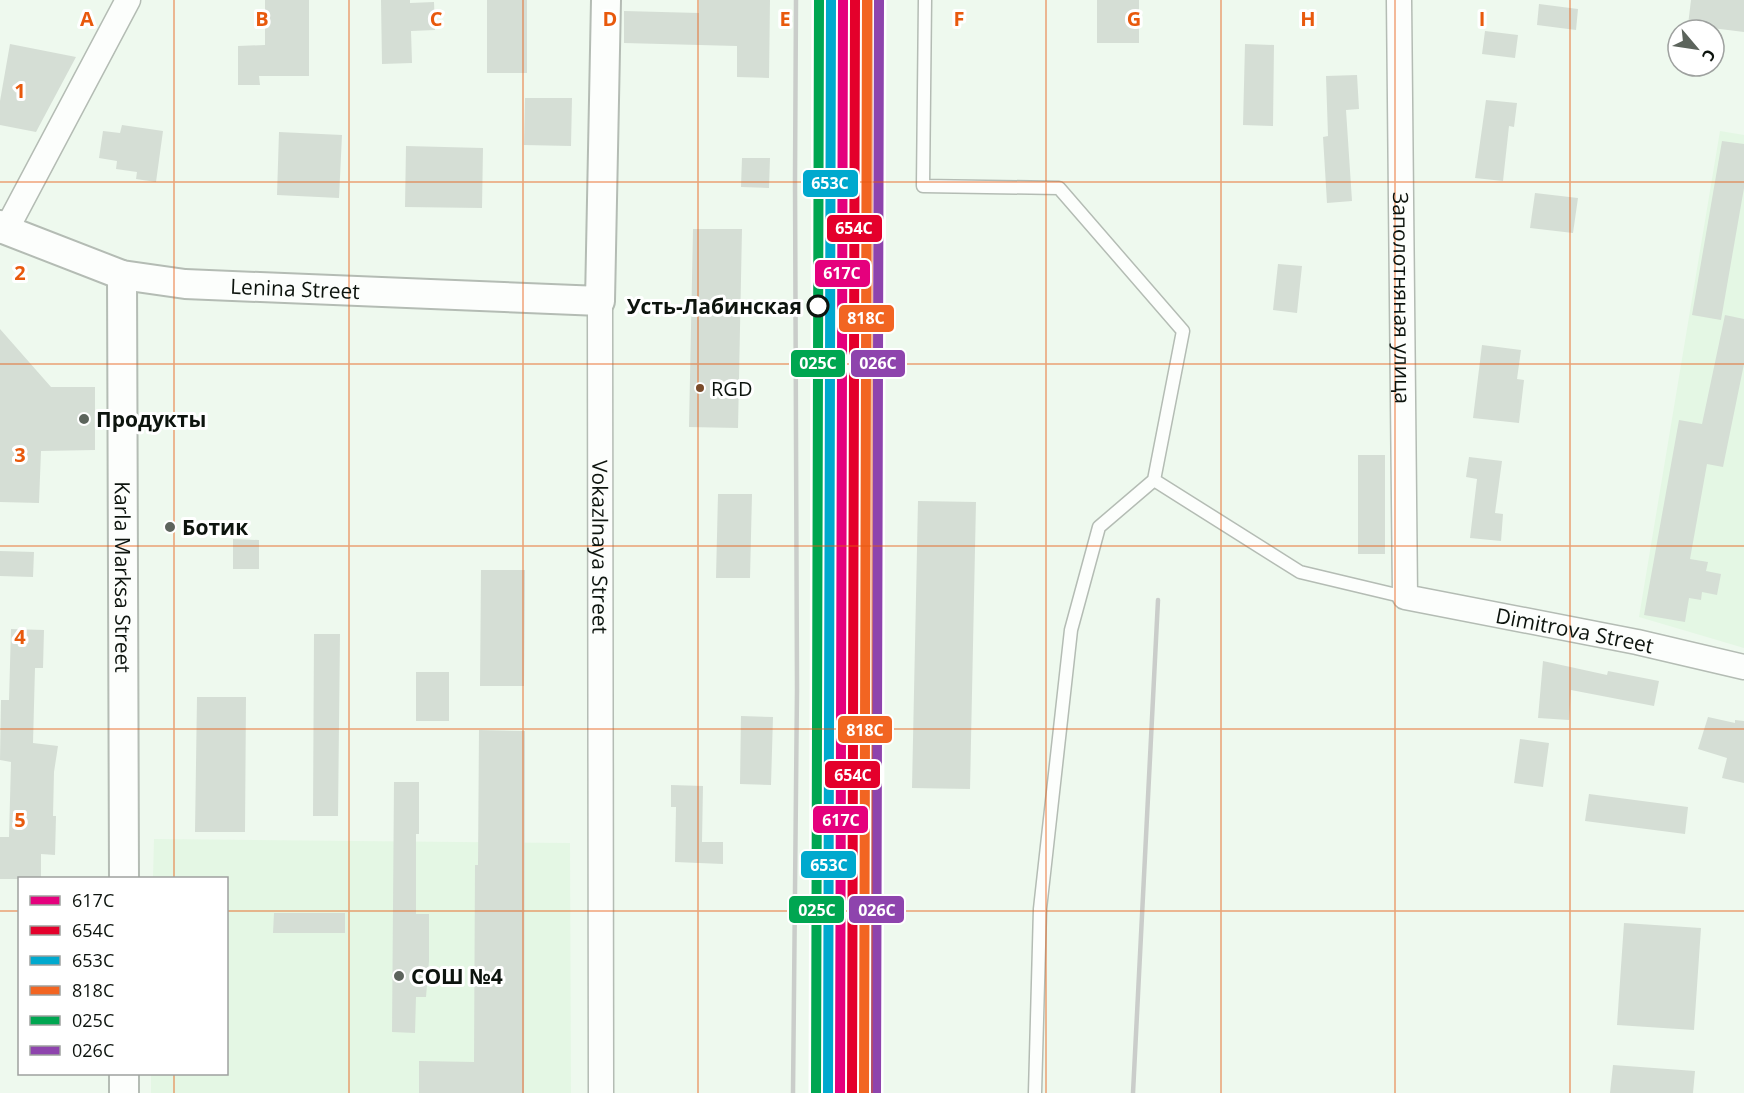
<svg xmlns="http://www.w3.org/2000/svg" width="1744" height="1093" font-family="'Open Sans',sans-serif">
<rect width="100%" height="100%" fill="#eef9ee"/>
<path fill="#e4f7e4" d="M1720 131 1744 135V648L1639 617Z
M154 839 570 843 571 1093H151V1074H226V878H153Z"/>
<path fill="#d5ded5" d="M265 0H309V76H259L260 85H238V46L265 45Z
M381 0H410V3L434 2 435 30 411 31 412 63 382 64Z
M487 0H527V73H487Z
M699 0H770L769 78 737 77V46L624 43V11L699 13Z
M1097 0H1139V43H1097Z
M1691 0H1744V32L1688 25Z
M1539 4 1578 9 1576 30 1537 25Z
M1485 31 1518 35 1515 58 1482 54Z
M10 44 76 57 36 132 0 125V101Z
M1245 44 1274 45 1273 126 1243 125Z
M1357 75 1359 109 1346 110 1352 201 1327 203 1323 137 1328 136 1326 76Z
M525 98H572L571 146 524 145Z
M1486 100 1517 103 1514 127 1509 126 1503 181 1475 178Z
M122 125 163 131 156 182 136 179 137 172 116 169 117 161 99 158 103 131 120 133Z
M279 132 342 135 339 198 277 195Z
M1722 141 1744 144V188L1721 320 1692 315Z
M406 146 483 148 482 208 405 207Z
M742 158H770L769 188 741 187Z
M1535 193 1578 198 1573 233 1530 228Z
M693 229H742L738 428 689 427Z
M1278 264 1302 266 1297 313 1273 310Z
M1725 315 1744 319V364L1723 467 1707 464 1690 559 1708 562 1706 571 1721 574 1717 595 1702 592 1701 600 1689 598 1685 622 1644 615 1679 420 1702 424Z
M0 329 51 387H95V450L41 451 39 503 0 502Z
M1482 345 1521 350 1517 379 1524 380 1519 423 1473 418Z
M1358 455H1385V554H1358Z
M1469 457 1502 461 1495 513 1503 514 1501 541 1470 538 1477 479 1466 477Z
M718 494H752L750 578H716Z
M918 501 976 502 970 789 912 788Z
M233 539 259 540V569H233Z
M0 551 34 552 33 577 0 576Z
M481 570H525L524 686H480Z
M11 629 44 630 43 668H35L33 743 58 746 54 772 53 816H56L55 855 41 854V879H0V837H9L11 762 0 760 1 700H9Z
M314 634H340L338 816H313Z
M1543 661 1607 675 1608 671 1659 681 1654 706 1571 690 1569 720 1538 718Z
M416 672H449V721H416Z
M197 697H246L245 832H195Z
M741 716 773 717 771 785 740 784Z
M1708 717 1735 723V720L1744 721V783L1722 778 1727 758 1698 749Z
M479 730 525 731 524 1093H419V1061L474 1062 475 865H478Z
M1520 739 1549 743 1543 787 1514 783Z
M394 782H419V834H416V914H429V961L426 997H416L415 1033 392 1032Z
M671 785 703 786 702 842H723V864L675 862 676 807H671Z
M1589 794 1688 807 1685 834 1585 821Z
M274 913H345V933H273Z
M1624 923 1701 928 1694 1030 1617 1025Z
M1613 1065 1695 1071 1693 1093H1610Z"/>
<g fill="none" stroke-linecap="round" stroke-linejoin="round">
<g stroke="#b4bcb4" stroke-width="15">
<path id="service" d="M925 0 923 186 1059 188 1183 331 1154 480 1300 572 1405 597
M1035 1093 1040 909 1071 630 1099 527 1154 480"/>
</g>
<g stroke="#b4bcb4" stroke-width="27">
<g id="minor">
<path id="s1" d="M1399 0 1405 597 1637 642 1744 667"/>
<path d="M6 230 128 0"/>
<path id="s2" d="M600 301 601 1093"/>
</g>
</g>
<g stroke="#b4bcb4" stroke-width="32">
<g id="tertiary">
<path id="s3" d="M0 225 6 230 122 275 185 284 600 301 606 0"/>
<path id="s4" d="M122 275 124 878"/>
<path d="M124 1074V1093"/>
</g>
</g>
<use href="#service" stroke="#fcfefc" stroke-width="12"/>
<use href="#minor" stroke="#fcfefc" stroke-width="24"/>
<use href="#tertiary" stroke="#fcfefc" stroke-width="28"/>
<path stroke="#cacdca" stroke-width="4.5" d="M793 1093 797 689 795 180 796 0
M814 1093 818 528 814 238 819 0
M858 1093 863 338V0
M1133 1093 1158 600"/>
<g stroke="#fff" stroke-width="15">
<path id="rail-1" d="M840 1093 843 0"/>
</g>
<g stroke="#fff" stroke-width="15">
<path id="rail-2" d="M852 1093 855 0"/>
</g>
<g stroke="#fff" stroke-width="15">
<path id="rail-3" d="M828 1093 831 0"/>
</g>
<g stroke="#fff" stroke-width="15">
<path id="rail-4" d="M864 1093 867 0"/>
</g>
<g stroke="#fff" stroke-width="15">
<path id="rail-5" d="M816 1093 819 0"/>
</g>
<g stroke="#fff" stroke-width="15">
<path id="rail-6" d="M876 1093 879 0"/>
</g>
<use href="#rail-1" stroke="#e5007d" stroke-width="10"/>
<use href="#rail-2" stroke="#e4002b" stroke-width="10"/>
<use href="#rail-3" stroke="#00a9ce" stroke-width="10"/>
<use href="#rail-4" stroke="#f26522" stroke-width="10"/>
<use href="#rail-5" stroke="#00a651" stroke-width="10"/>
<use href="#rail-6" stroke="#8e44ad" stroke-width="10"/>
</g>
<path fill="none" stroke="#e8590c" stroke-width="1.5" stroke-opacity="0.55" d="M174 0V878M349 0V1093M523 0V1093M698 0V1093M872 0V1093M1046 0V1093M1221 0V1093M1395 0V1093M1570 0V1093M0 182H1744M0 364H1744M0 546H1744M0 729H1744M0 911H20M226 911H1744M174 1074V1093"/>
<circle fill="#fff" stroke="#0d140e" stroke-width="3" cx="818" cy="306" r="10"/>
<circle fill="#7a4b2a" stroke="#fff" stroke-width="2" cx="700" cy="388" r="5"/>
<g fill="#5c645c" stroke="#fff" stroke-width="2">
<circle cx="84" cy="419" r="6"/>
<circle cx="170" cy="527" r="6"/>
<circle cx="399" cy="976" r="6"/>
</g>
<g text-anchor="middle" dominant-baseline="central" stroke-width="6" stroke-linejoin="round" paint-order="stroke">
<g font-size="20" fill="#0d140e" stroke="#fff" text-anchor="start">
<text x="711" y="388">RGD</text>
</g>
<g font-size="21" fill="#0d140e" stroke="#fff">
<text stroke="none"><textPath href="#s3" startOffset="306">Lenina Street</textPath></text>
<text stroke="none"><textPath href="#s1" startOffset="298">Заполотняная улица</textPath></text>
<text stroke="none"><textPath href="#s2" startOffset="246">Vokazlnaya Street</textPath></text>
<text stroke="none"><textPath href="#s4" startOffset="302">Karla Marksa Street</textPath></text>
<text stroke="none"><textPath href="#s1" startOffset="770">Dimitrova Street</textPath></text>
</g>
<g font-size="21" font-weight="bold" fill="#0d140e" stroke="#fff" text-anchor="end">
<text x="802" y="306">Усть-Лабинская</text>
</g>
<g font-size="21" font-weight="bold" fill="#0d140e" stroke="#fff" text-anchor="start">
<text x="96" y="419">Продукты</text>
<text x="182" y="527">Ботик</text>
<text x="411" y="976">СОШ №4</text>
</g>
</g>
<g font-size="20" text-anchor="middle" font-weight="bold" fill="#e8590c" stroke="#fff" stroke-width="6" stroke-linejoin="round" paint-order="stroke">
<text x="87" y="26">A</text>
<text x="262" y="26">B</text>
<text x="436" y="26">C</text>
<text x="610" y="26">D</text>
<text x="785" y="26">E</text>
<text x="959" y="26">F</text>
<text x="1134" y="26">G</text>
<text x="1308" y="26">H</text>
<text x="1482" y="26">I</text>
<text x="20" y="98">1</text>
<text x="20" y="280">2</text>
<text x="20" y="462">3</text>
<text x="20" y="644">4</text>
<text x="20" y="827">5</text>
</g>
<g stroke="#fff" stroke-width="2">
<rect x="802" y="169" width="57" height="29" rx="6" fill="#00a9ce"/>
<rect x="826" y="214" width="57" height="29" rx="6" fill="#e4002b"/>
<rect x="814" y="259" width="57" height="29" rx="6" fill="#e5007d"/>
<rect x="838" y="304" width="57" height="29" rx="6" fill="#f26522"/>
<rect x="790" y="349" width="56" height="29" rx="6" fill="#00a651"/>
<rect x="850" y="349" width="56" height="29" rx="6" fill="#8e44ad"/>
<rect x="837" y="715" width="56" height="29" rx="6" fill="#f26522"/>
<rect x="824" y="760" width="57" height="29" rx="6" fill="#e4002b"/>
<rect x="812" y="805" width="57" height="29" rx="6" fill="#e5007d"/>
<rect x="800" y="850" width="57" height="29" rx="6" fill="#00a9ce"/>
<rect x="788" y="895" width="57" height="29" rx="6" fill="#00a651"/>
<rect x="848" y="895" width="57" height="29" rx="6" fill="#8e44ad"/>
</g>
<g font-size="16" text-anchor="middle" font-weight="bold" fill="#fff">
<text x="830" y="189">653С</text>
<text x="854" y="234">654С</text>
<text x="842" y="279">617C</text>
<text x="866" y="324">818С</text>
<text x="818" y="369">025С</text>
<text x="878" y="369">026С</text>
<text x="865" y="736">818С</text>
<text x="853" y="781">654С</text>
<text x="841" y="826">617C</text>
<text x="829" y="871">653С</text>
<text x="817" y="916">025С</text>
<text x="877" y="916">026С</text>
</g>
<rect x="18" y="877" width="210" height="198" fill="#ffffff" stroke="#9ea19f" stroke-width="1.5"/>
<rect x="30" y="896" width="30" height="9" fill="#e5007d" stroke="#9ea19f" stroke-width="1.5"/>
<text x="72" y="907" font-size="18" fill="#0d140e">617C</text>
<rect x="30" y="926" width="30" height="9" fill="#e4002b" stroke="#9ea19f" stroke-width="1.5"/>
<text x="72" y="937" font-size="18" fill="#0d140e">654С</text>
<rect x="30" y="956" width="30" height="9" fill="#00a9ce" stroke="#9ea19f" stroke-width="1.5"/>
<text x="72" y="967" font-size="18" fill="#0d140e">653С</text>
<rect x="30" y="986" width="30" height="9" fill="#f26522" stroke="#9ea19f" stroke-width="1.5"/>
<text x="72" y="997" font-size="18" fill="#0d140e">818С</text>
<rect x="30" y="1016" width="30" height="9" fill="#00a651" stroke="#9ea19f" stroke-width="1.5"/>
<text x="72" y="1027" font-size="18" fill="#0d140e">025С</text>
<rect x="30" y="1046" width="30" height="9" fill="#8e44ad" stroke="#9ea19f" stroke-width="1.5"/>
<text x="72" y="1057" font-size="18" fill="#0d140e">026С</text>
<g transform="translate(1696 48) rotate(119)"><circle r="28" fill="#ffffff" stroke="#9ea19f" stroke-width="1.5"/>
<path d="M0-4.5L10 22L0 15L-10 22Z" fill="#5c645c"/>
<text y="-9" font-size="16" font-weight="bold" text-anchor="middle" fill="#0d140e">С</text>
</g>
</svg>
